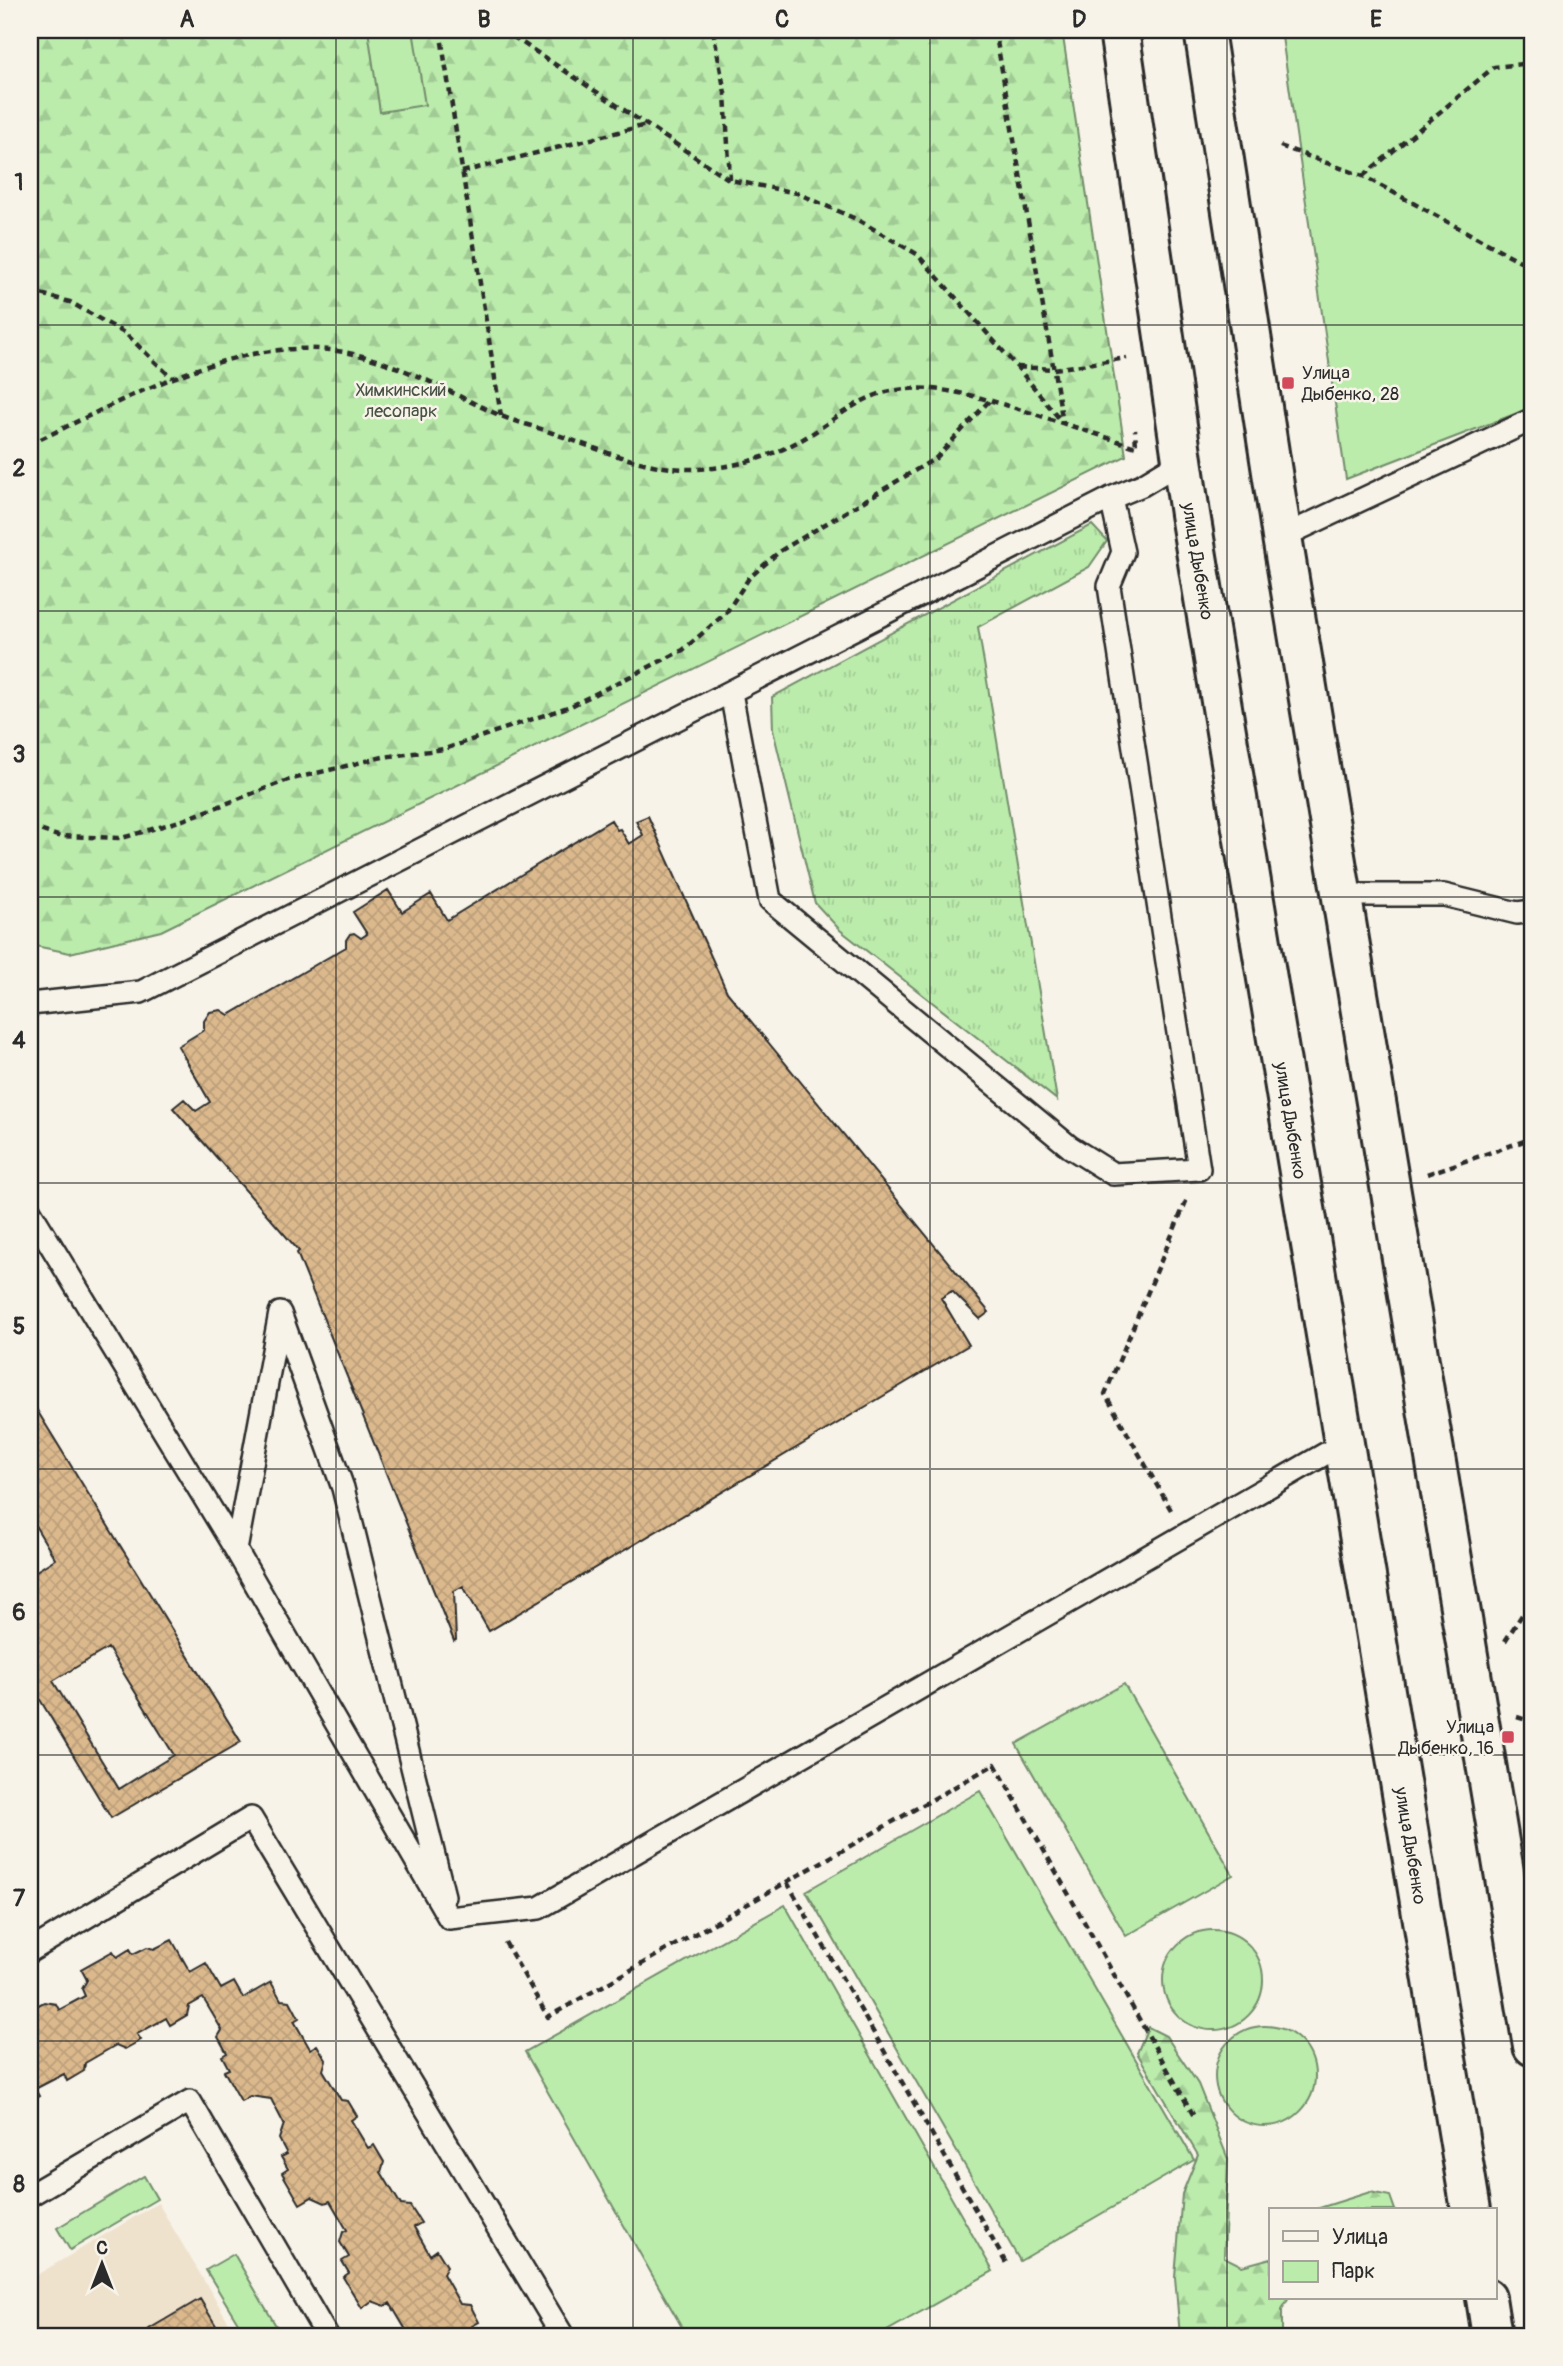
<svg xmlns="http://www.w3.org/2000/svg" width="1563" height="2366" font-family="Pangolin,sans-serif">
<defs>
<pattern id="grass-tufts" width="24" height="20" patternUnits="userSpaceOnUse" patternTransform="scale(1.75)"><rect width="24" height="20" fill="#bbecac"/><path d="M3 7l-1-3M5 7V3M7 7l1-3M15 17l-1-3M17 17v-4M19 17l1-3" fill="none" stroke="#a1cb94"/></pattern>
<pattern id="forest-firs" width="22" height="20" patternUnits="userSpaceOnUse" patternTransform="scale(1.75)"><rect width="22" height="20" fill="#bbecac"/><path d="M5 1l3.5 6h-7zM16 11l3.5 6h-7z" fill="#a1cb94"/></pattern>
<pattern id="building-cross-hatch" width="8" height="8" patternUnits="userSpaceOnUse" patternTransform="scale(1.75)"><rect width="8" height="8" fill="#dbb98d"/><path d="M0 0l8 8M0 8l8-8" fill="none" stroke="#bc9f7a"/></pattern>
</defs>
<rect width="100%" height="100%" fill="#f7f3e8"/>
<filter id="ink" filterUnits="userSpaceOnUse"><feTurbulence type="fractalNoise" baseFrequency=".0143" numOctaves="2"/><feDisplacementMap in="SourceGraphic" scale="14" xChannelSelector="R" yChannelSelector="G"/><feConvolveMatrix kernelMatrix="1 2 1 2 8 2 1 2 1" color-interpolation-filters="sRGB"/></filter>
<g filter="url(#ink)">
<path fill="#efe2cd" d="M158 2203 237 2336H30V2279Z"/>
<path fill="url(#grass-tufts)" stroke="#738c6c" stroke-width="2" d="M1092 525 1107 541 1089 567 978 627 1057 1100 840 930 815 903 773 730 772 697Z"/>
<path fill="url(#forest-firs)" stroke="#738c6c" stroke-width="2" d="M30 30H1062L1126 456 161 931 70 953 30 945Z
M1148 2027 1166 2036 1198 2084 1228 2159 1224 2257 1242 2266 1271 2258V2298H1289L1282 2309V2336H1180L1175 2277 1182 2194 1198 2155 1137 2053Z
M1370 2192 1390 2196 1395 2210H1313Z"/>
<path fill="#bbecac" stroke="#738c6c" stroke-width="2" d="M368 30H413L425 105 380 112Z
M1281 30H1533V407L1346 479Z
M1124 1684 1233 1875 1126 1936 1016 1744Z
M980 1791 1194 2160 1020 2261 806 1891Z
M785 1905 993 2271 878 2336H687L525 2052Z
M1163 1980a50 50 0 1 1 100 0a50 50 0 1 1-100 0Z
M1215 2076a50 50 0 1 1 100 0a50 50 0 1 1-100 0Z
M144 2176 157 2199 70 2250 57 2228Z
M234 2254 282 2336H246L206 2270Z"/>
<path fill="url(#building-cross-hatch)" stroke="#2b2b2b" stroke-width="2" fill-rule="evenodd" d="M648 816 727 992 989 1312 980 1319 952 1291 941 1298 969 1345 489 1631 463 1586 454 1591 456 1640 454 1641 297 1253 299 1251 173 1108 184 1099 196 1111 210 1102 178 1046 204 1030V1021L210 1012 221 1010 229 1015 346 947V940L350 934 354 933 361 938 367 934 353 912 388 890 402 912 431 894 447 920 611 820 617 830 620 829 629 844 643 835 636 821Z
M30 1399 241 1742 111 1818 30 1683V1575L55 1559 30 1517ZM108 1648 174 1755 119 1789 53 1681Z
M172 1940 190 1972 206 1963 221 1989 234 1982 243 1998 271 1982 281 2000 290 2001 299 2018 294 2021 310 2049 317 2045 326 2060 323 2070 341 2100 348 2101 357 2116 351 2120 368 2148 374 2145 384 2162 381 2172 401 2205 410 2206 421 2223 414 2227 430 2255 437 2250 447 2266 443 2274 460 2304 470 2305 479 2322 472 2326 478 2336H401L406 2330 390 2303 385 2306 372 2301 362 2308 343 2277 349 2273 342 2261 349 2257 340 2242 343 2232 347 2230 330 2201 325 2203 312 2197 300 2204 282 2173 288 2169 281 2157 287 2154 279 2139 284 2124 271 2099 250 2096 241 2101 224 2071 229 2069 222 2056 227 2053 218 2037 222 2030 203 1998 189 2006 187 2015 170 2025 166 2018 137 2034 141 2040 125 2049 116 2045 85 2063 84 2071 67 2081 64 2074 35 2089 39 2096 30 2101V2007L31 2009 44 2002 56 2004 59 2010 85 1996 82 1989 87 1980 81 1969 113 1951 117 1957 130 1949 133 1954 147 1947 154 1949Z
M200 2299 221 2334 217 2336H153L149 2329Z"/>
<g fill="none" stroke-linecap="round" stroke-linejoin="round">
<g stroke="#2b2b2b" stroke-width="26">
<path id="service" d="M1282 537 1533 419
M731 693 770 900 1070 1147 1113 1174 1199 1169 1109 586 1123 552 1111 498
M1341 895H1444L1517 913 1533 911
M30 1004 141 992 1111 498 1142 485 1182 461
M30 1211 236 1550 449 1918 539 1908 1344 1443
M236 1550 280 1313 343 1488 444 1896
M30 1951 251 1818 563 2336
M30 2195 190 2101 327 2336"/>
</g>
<g stroke="#2b2b2b" stroke-width="44">
<g id="secondary">
<path id="s1" d="M1119 30 1190 514 1471 2210"/>
<path d="M1204 30 1282 537 1533 2046"/>
<path d="M1486 2298 1492 2336"/>
</g>
</g>
<path stroke="#2b2b2b" stroke-width="4.5" stroke-dasharray="7 5" stroke-linecap="butt" d="M440 30 501 416
M503 30 730 180 797 193 856 219 917 254 1017 367 1063 423
M713 30 725 93 730 179
M995 30 1063 423
M1280 146 1363 176 1533 268
M462 172 646 125
M1363 176 1494 67 1533 63
M30 291 70 302 126 334 172 378
M1018 367 1054 369 1127 358
M30 444C128 399 246 327 358 355 408 367 452 394 499 415 513 421 529 425 544 430 591 446 641 469 691 469 731 469 769 458 803 439 831 423 858 397 891 391 940 382 988 400 1035 414 1068 425 1102 436 1136 447L1135 430
M30 827 58 836 122 838 183 820 288 780 383 757 445 749 571 706 683 650 726 613 749 578 780 551 936 458 990 400
M1427 1174 1533 1138
M1171 1510 1105 1394 1187 1199
M1505 1641 1533 1598
M1517 1717 1533 1722
M787 1882 1006 2263
M505 1942 548 2017 995 1764 1195 2118"/>
<use href="#service" stroke="#f7f3e8" stroke-width="21"/>
<use href="#secondary" stroke="#f7f3e8" stroke-width="38"/>
</g>
</g>
<path fill="none" stroke="#2b2b2b" stroke-width="2" stroke-opacity="0.55" d="M336 30V2336M633 30V2336M930 30V2336M1227 30V2336M30 325H1533M30 611H1533M30 897H1533M30 1183H1533M30 1469H1533M30 1755H1533M30 2041H1533"/>
<g fill="#d1495b" stroke="#f7f3e8" stroke-width="2.5">
<rect x="1281" y="376" width="14" height="14" rx="3.5"/>
<rect x="1501" y="1730" width="14" height="14" rx="3.5"/>
</g>
<g text-anchor="middle" dominant-baseline="central" stroke-width="5" stroke-linejoin="round" paint-order="stroke">
<g font-size="18" fill="#2b2b2b" stroke="#f7f3e8" text-anchor="start">
<text x="1302" y="373">Улица<tspan x="1302" dy="21">Дыбенко, 28</tspan></text>
<text x="1494" y="1727" text-anchor="end">Улица<tspan x="1494" dy="21">Дыбенко, 16</tspan></text>
</g>
<g font-size="18" fill="#485245" stroke="#f7f3e8">
<text x="401" y="390">Химкинский<tspan x="401" dy="21">лесопарк</tspan></text>
</g>
<g font-size="18" fill="#2b2b2b" stroke="#f7f3e8">
<text stroke="none"><textPath href="#s1" startOffset="537">улица Дыбенко</textPath></text>
<text stroke="none"><textPath href="#s1" startOffset="1104">улица Дыбенко</textPath></text>
<text stroke="none"><textPath href="#s1" startOffset="1839">улица Дыбенко</textPath></text>
</g>
</g>
<rect width="1563" height="2366" fill="none" stroke="#f7f3e8" stroke-width="77"/>
<rect x="1269" y="2208" width="228" height="91" fill="#f7f3e8" stroke="#a5a39c" stroke-width="2"/>
<rect x="1283" y="2231" width="35" height="10" fill="#f7f3e8" stroke="#a5a39c" stroke-width="2"/>
<text x="1332" y="2244" font-size="21" fill="#2b2b2b">Улица</text>
<rect x="1283" y="2261" width="35" height="21" fill="#bbecac" stroke="#a5a39c" stroke-width="2"/>
<text x="1332" y="2278" font-size="21" fill="#2b2b2b">Парк</text>
<g transform="translate(102 2264)" stroke="#f7f3e8" stroke-width="5" paint-order="stroke">
<path d="M0-5L12 26L0 18L-12 26Z" fill="#2b2b2b"/>
<text y="-10" font-size="19" font-weight="bold" text-anchor="middle" fill="#2b2b2b">С</text>
</g>
<rect x="38" y="38" width="1486" height="2290" fill="none" stroke="#2b2b2b" stroke-width="2.5"/>
<g font-size="23" text-anchor="middle" font-weight="bold" fill="#2b2b2b">
<text x="187" y="27">A</text>
<text x="484" y="27">B</text>
<text x="782" y="27">C</text>
<text x="1079" y="27">D</text>
<text x="1376" y="27">E</text>
<text x="19" y="190">1</text>
<text x="19" y="476">2</text>
<text x="19" y="762">3</text>
<text x="19" y="1048">4</text>
<text x="19" y="1334">5</text>
<text x="19" y="1620">6</text>
<text x="19" y="1906">7</text>
<text x="19" y="2192">8</text>
</g>
</svg>
